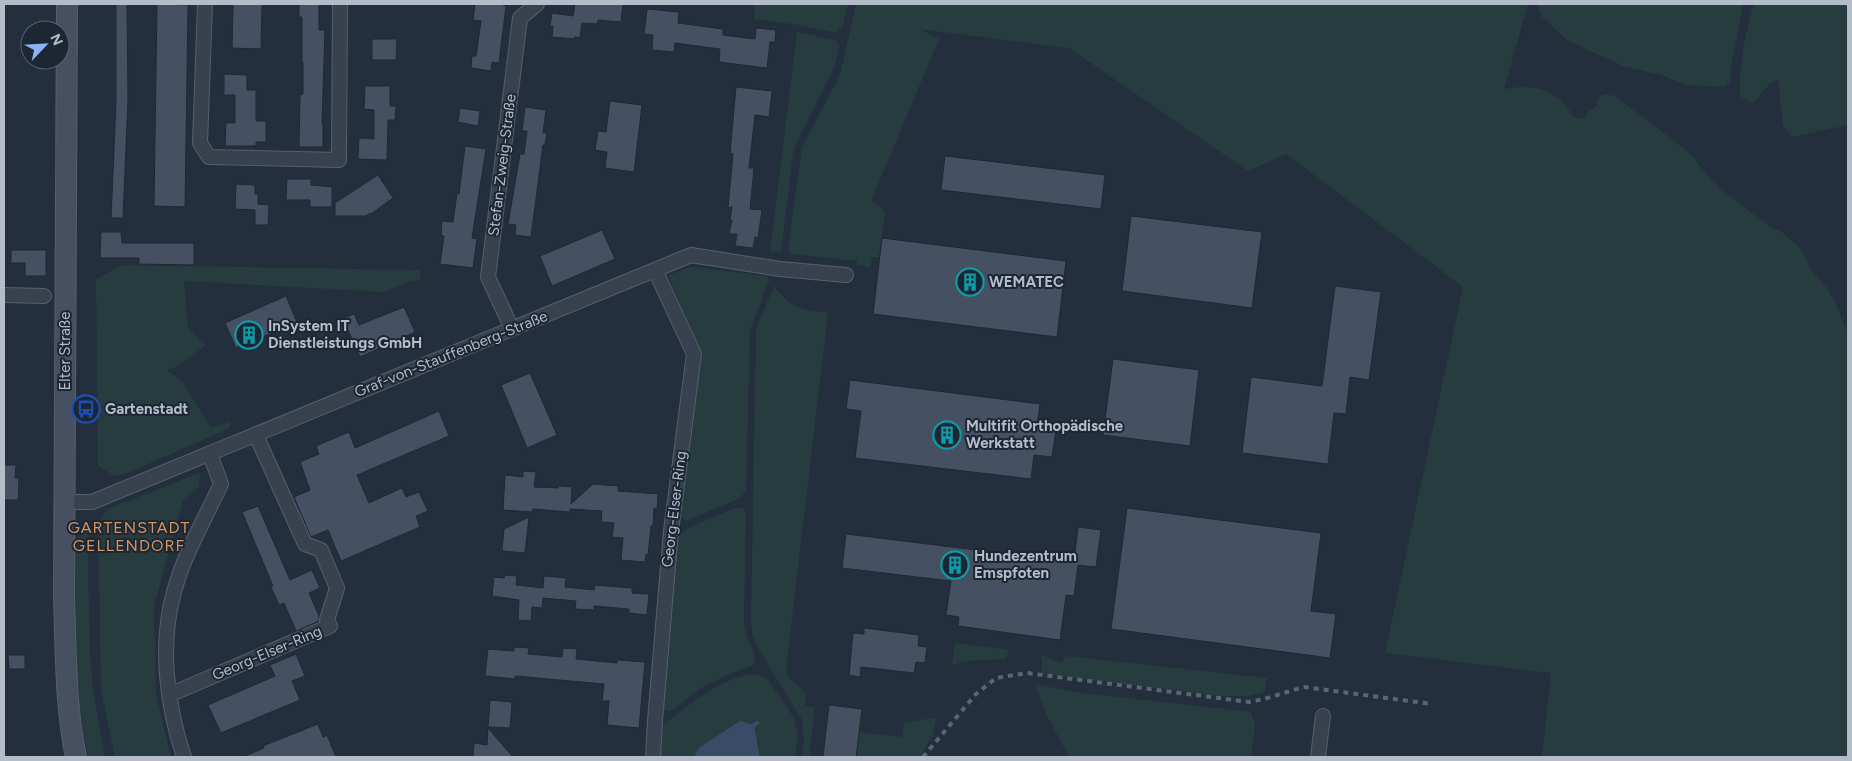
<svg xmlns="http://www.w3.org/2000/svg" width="1852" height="761" font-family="Figtree,sans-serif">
<rect width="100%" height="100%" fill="#242f3e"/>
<path fill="#263c3f" d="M755 4H848L843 25 836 33 799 25 754 19Z
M856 4H1528L1504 89C1535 83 1559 90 1574 118H1585L1588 112 1597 106 1598 98 1604 94 1615 96 1691 154 1710 179 1725 193 1769 226 1783 233 1801 249 1813 273 1826 287 1836 304 1846 329 1848 373V757H1542L1551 673 1385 653 1463 287 1286 154 1248 171 1069 48 919 29 939 39 871 201 881 208 885 214 879 257H872L870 267 857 265V261L790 254 788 248 802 148 840 75Z
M1537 4H1743L1730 72 1731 80 1725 87 1685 85 1665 76 1623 66 1567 40 1542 17Z
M1754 4H1848V125L1792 137 1783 125 1778 80 1770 83 1753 104 1740 96C1739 64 1745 34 1754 4Z
M797 32 835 40 840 45 835 65 797 141 793 153 781 253 770 251Z
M123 265 420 270 421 280 408 282 383 292 184 281 188 328 206 345 178 366 167 370 183 382 211 428 229 422 230 425 228 429 123 475 115 476 98 466 96 279Z
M692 267 767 276 769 280 750 330 746 491 740 498 686 521 681 517 701 353 668 275Z
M774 286C793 310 799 309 828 313L786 669 789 678 806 693 805 706 815 708 809 757H802L804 740 802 720 758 648 752 634 751 618 756 329Z
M200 473 199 486 183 500 154 606 156 694 171 757H115L101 690 98 526 107 509Z
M737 507 743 508 746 513C745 536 745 560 745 583 744 598 743 614 745 629 747 641 758 654 754 665L734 672 699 689 670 712 663 710 679 534 695 525Z
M87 528 90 652 93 690 105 757H88L75 683 74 553C75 542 77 534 87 528Z
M955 643 1009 650 1006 659 965 661 952 665Z
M1042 655 1061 663 1066 656 1267 678 1264 692 1249 696H1222L1042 674Z
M754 674 767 678 794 718 798 735 795 757H760L758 740 695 754 696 757H659L661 727C689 705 717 679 754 674Z
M1035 684 1075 692 1251 712 1255 725 1251 757H1069L1046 714Z
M937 717 932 736 920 757H856L859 732 902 737 904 723Z"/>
<path fill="#394c67" d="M740 721 754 725 760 757H696L695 754 700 747Z"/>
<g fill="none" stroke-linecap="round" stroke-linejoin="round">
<path stroke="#394c67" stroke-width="4.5" d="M754 725 757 723"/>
</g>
<path fill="#455162" stroke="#1f2835" d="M116 4H127L128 100 123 218H111L116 102Z
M157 4 188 5 185 207 154 206Z
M233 4H262L261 49 232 48Z
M299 4H319V30H325L322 123 323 124V147H299L300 95 303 94V63H302V17H299Z
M475 4H503V5L506 6 499 63 492 62 491 71 471 68 472 56H476L481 21 473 20Z
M575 4H623L621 22 598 20 597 24 582 23 580 38 575 37V39L552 37 553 26H550L552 13 573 16Z
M647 9 679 12 678 23 723 29V35L755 39 756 28 776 30 775 42H770L767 68 719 62 720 49 675 43 674 52 652 50 653 35 644 34Z
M372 39H397L396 60H372Z
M224 74 247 75V90H256V121H266V142H256V146H225L226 123H235V95H224Z
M365 86H390V106H396L395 120H388L387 160 358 159 359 138 374 139V110L364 109Z
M736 87 772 91 769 117 755 115 749 168H754L750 209 762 210 758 238 755 237 753 248 735 246 737 234H729L732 220H730L732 207 728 208 733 154 730 153Z
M610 101 642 105 634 172 605 168 607 152 595 150 598 131 606 132Z
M525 107 546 110 543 133H547L545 145H543L531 237 515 235 516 225 508 224 520 154H524L527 131H522Z
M460 108 480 111 478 126 458 122Z
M465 146 486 149 472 238 477 239 473 268 440 264 444 236 441 235 442 221 453 222 457 193 459 194Z
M945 156 1105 175 1101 209 941 190Z
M378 175 393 198 371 214 370 213 366 216H335V203Z
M287 179H311V185L332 187V207H310V200H286Z
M236 184 255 185V194H258V204L269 205 268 225H255V210L235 209Z
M1131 216 1262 232 1252 308 1122 291Z
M602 230 615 259 552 286 540 256Z
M101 232H121L122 243H194V265L139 264V258H100Z
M882 238 1066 261 1057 337 873 314Z
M11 250H46V276H25V263H11Z
M1335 286 1381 292 1369 380 1350 377 1346 414 1334 413 1328 464 1242 453 1251 377 1322 386Z
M286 296 297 322 236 348 225 323Z
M404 307 415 332 360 357 348 330 341 332 337 321 354 314 359 325Z
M1113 359 1199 370 1190 446 1103 435Z
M530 373 557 435 527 448 501 385Z
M850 380 1040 404 1037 427 1056 430 1052 457 1034 455 1031 479 855 458 861 411 846 409Z
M439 411 449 436 357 475 369 503 402 488 406 497 419 492 428 511 416 516 420 527 341 561 328 530 311 537 294 497 310 490 300 462 319 454 316 446 349 432 355 448Z
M4 465H16L15 478H19L18 500H4Z
M523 471 536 472 534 487 558 488 559 486 572 487 571 504 593 484 618 486V491L658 494 657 509 654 508 653 526H651L648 555 646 554 645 562 621 560 623 538 612 537 614 523 601 522 602 511 570 509V512L533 509 532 512 503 510 505 475 523 477Z
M258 506 290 580 312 570 320 588 309 593 319 616V621L296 631 284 603 279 605 271 587 273 586 242 512Z
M1127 508 1321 533 1311 611 1336 614 1330 658 1111 629Z
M529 517 525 553 502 551 504 529Z
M1078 527 1101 530 1096 567 1078 565 1074 596 1066 595 1060 640 958 626 959 617 946 615 951 581 842 568 846 534 1074 562Z
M505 575 517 576 516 585 543 588 544 576 566 578 565 587 594 590 595 585 632 588V593L649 594 647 615 629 613V609L594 606V610L575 609 576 601 543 598 542 608 532 607 531 621 518 620 519 600 492 596 494 577 504 578Z
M864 628 919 635 918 646 927 647 925 663 916 662 914 673 861 667 860 677 849 675 853 633 864 634Z
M514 647 529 648 528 654 562 657 563 648 577 649 576 659 617 663V660L645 662 639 728 607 725 609 701H602L604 684 515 676V679L485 676 488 649 514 651Z
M296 654 305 676 292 681 300 700 221 733 208 705 275 676 270 665Z
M8 655H25V669H9Z
M490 700 512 702 510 728 488 727Z
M829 705 862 709 856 757H823Z
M318 724 323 737 327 735 336 757H243L264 748 263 746Z
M488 728 513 757H473L474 743 487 745Z"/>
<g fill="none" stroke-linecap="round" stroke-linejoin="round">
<g stroke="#565f6c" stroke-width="16">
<path id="street" d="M205 4 200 143 209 157 339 160 340 4
M4 295 44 296
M512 329 488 277 520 18 537 4
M64 502H92L691 255 780 269 846 275
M169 695 330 626 327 620 337 588 321 550 305 544 256 435
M184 757C167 706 159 645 174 592 184 554 205 519 221 484L210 454
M653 757 655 721 671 531 694 354 655 270
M1318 757 1323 716"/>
</g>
<g stroke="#565f6c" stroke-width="22">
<path id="secondary" d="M67 4 64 597C66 651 65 705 76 757"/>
</g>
<use href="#street" stroke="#38414e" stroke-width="14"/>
<use href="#secondary" stroke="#465061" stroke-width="20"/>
<path stroke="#5a6575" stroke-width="4" stroke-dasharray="5 5" stroke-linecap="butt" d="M923 757 976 694 996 678 1027 673 1249 702C1268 699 1285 692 1304 687L1432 704"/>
</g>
<defs>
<g id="building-ring" transform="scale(1.4375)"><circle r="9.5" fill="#1d2633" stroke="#0f9aa8" stroke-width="1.5"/><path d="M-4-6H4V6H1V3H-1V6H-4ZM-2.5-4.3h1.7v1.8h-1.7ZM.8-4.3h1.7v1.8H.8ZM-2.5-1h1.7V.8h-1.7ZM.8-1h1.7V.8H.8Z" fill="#0f9aa8"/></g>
<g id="bus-ring" transform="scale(1.4375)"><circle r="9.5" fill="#1d2633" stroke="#1a4fb4" stroke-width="1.5"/><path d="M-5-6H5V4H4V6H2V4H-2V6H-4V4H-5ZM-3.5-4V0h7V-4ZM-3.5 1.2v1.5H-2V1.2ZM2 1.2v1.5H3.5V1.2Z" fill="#1a4fb4"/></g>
</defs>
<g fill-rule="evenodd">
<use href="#building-ring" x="970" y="282"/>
<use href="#building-ring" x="249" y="335"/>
<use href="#bus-ring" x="86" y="409"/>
<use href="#building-ring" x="947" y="435"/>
<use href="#building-ring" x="955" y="565"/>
</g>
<g text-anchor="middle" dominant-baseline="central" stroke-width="4" stroke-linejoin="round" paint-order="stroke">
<g font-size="15" fill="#b4bcc9" stroke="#1d2633">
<text transform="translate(502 165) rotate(-83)">Stefan-Zweig-Straße</text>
<text transform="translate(65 351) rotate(-90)">Elter Straße</text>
<text transform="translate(451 354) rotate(-22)">Graf-von-Stauffenberg-Straße</text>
<text transform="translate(674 509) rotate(-83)">Georg-Elser-Ring</text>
<text transform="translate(267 653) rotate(-23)">Georg-Elser-Ring</text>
</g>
<g font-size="15" font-weight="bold" fill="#b4bcc9" stroke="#1d2633" text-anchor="start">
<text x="989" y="282">WEMATEC</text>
<text x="268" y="326">InSystem IT<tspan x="268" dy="17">Dienstleistungs GmbH</tspan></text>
<text x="105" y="409">Gartenstadt</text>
<text x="966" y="426">Multifit Orthopädische<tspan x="966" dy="17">Werkstatt</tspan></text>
<text x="974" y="556">Hundezentrum<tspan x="974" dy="17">Emspfoten</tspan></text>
</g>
<g font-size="16" letter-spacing="1" fill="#d59563" stroke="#1d2633">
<text x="129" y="527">GARTENSTADT<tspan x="129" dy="18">GELLENDORF</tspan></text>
</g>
</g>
<rect width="1852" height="761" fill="none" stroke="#b4bcc9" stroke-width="10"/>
<g transform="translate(45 45) rotate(65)"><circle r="24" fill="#1d2633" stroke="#59626f"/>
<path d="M0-4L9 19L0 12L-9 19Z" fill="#8ab4f8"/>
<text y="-8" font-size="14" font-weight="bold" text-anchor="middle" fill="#b4bcc9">N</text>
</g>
</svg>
